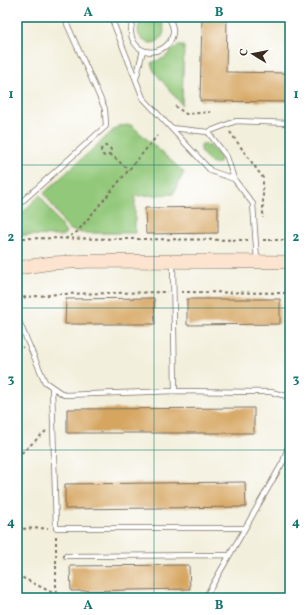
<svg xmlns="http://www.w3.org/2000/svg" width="307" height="615" font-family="Vollkorn,serif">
<rect width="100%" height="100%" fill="#fff"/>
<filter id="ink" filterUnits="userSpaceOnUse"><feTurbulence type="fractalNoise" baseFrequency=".025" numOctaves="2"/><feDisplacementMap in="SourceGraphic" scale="8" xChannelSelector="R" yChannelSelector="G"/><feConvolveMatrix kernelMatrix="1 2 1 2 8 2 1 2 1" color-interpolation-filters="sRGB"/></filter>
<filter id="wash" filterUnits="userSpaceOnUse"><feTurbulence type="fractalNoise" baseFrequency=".012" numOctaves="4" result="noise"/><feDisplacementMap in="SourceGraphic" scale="16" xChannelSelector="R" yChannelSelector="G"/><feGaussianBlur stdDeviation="0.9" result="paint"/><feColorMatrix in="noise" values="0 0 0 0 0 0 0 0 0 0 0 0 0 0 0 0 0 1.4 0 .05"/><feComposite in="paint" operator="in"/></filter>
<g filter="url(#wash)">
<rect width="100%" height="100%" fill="#f2efdc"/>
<path fill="#92c879" stroke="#66794c" d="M138 30a13 13 0 1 1 26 0a13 13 0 1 1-26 0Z
M177 46H184L182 105 154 71 151 63 164 58Z
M131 125 184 172 173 194 135 196V233H82L68 229 44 193 118 126Z
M205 144 209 145 220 157 219 163 212 164 201 152V145Z
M40 195 66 233 62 236 17 235V218Z"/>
<g id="blocks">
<path fill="#d6a660" d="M202 17H227L226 72 290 73V102L200 101Z
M218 207V233L146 234 145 208Z
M154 298 155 324H65L66 299Z
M187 299H280V324L187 325Z
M254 408V433H67V409Z
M245 482 246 507 65 509V484Z
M189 565 190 589 71 591 70 566Z"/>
</g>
</g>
<g filter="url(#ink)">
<use href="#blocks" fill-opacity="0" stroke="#7b6f60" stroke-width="1"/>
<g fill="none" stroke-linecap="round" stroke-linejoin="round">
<g stroke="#7b6f60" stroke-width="6">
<path id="service" d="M111 17 143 98 211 171 234 179 253 204 257 260
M122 17 133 20
M136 17C131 23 130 31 132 38 143 67 188 45 168 17
M136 79 143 50
M171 128 208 132
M234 179 227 157 208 132 236 121 290 123
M17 206 106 126 105 109 67 24
M173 263 175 391
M17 317 45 382 64 395 175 391 271 392 290 397
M52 387 56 528H244
M66 556 229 555
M205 598 283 462 290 441"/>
</g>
<g stroke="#7b6f60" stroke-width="14">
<path id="secondary" d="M17 268 52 263 92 261 290 262"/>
</g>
<path stroke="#7b6f60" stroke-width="2" stroke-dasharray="3 3" stroke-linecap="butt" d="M175 106 186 114 210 112
M230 132 263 178V218
M101 151a5 5 0 1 1 10 0a5 5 0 1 1-10 0Z
M110 154 129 170
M17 238 249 240
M65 239 77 232 157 136
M263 240H290
M181 292 290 293
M17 298 59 294 167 292
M17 351 23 347
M17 457 46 431
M17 529 48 528
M56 536V589L59 596 64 598
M17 575 59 596"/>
<use href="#service" stroke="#fff" stroke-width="4.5"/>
<use href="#secondary" stroke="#fde4d1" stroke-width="13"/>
</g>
</g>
<path fill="none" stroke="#0f766e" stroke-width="1" stroke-opacity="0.55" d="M154 17V598M17 165H290M17 308H290M17 450H290"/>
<rect width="307" height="615" fill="none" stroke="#fff" stroke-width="44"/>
<g transform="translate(253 54) rotate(280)" stroke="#ffffff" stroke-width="3" paint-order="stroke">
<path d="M0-3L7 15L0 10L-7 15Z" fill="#3b2a1e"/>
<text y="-6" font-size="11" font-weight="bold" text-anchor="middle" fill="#3b2a1e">С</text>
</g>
<rect x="22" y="22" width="263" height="571" fill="none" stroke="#0f766e" stroke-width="1.5"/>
<g font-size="13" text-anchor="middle" font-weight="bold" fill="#0f766e">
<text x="88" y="16">A</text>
<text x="219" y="16">B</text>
<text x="11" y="98">1</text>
<text x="296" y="98">1</text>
<text x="11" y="241">2</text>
<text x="296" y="241">2</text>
<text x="11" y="383">3</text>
<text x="296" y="383">3</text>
<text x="11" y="526">4</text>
<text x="296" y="526">4</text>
<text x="88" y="609">A</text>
<text x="219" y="609">B</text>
</g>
</svg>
